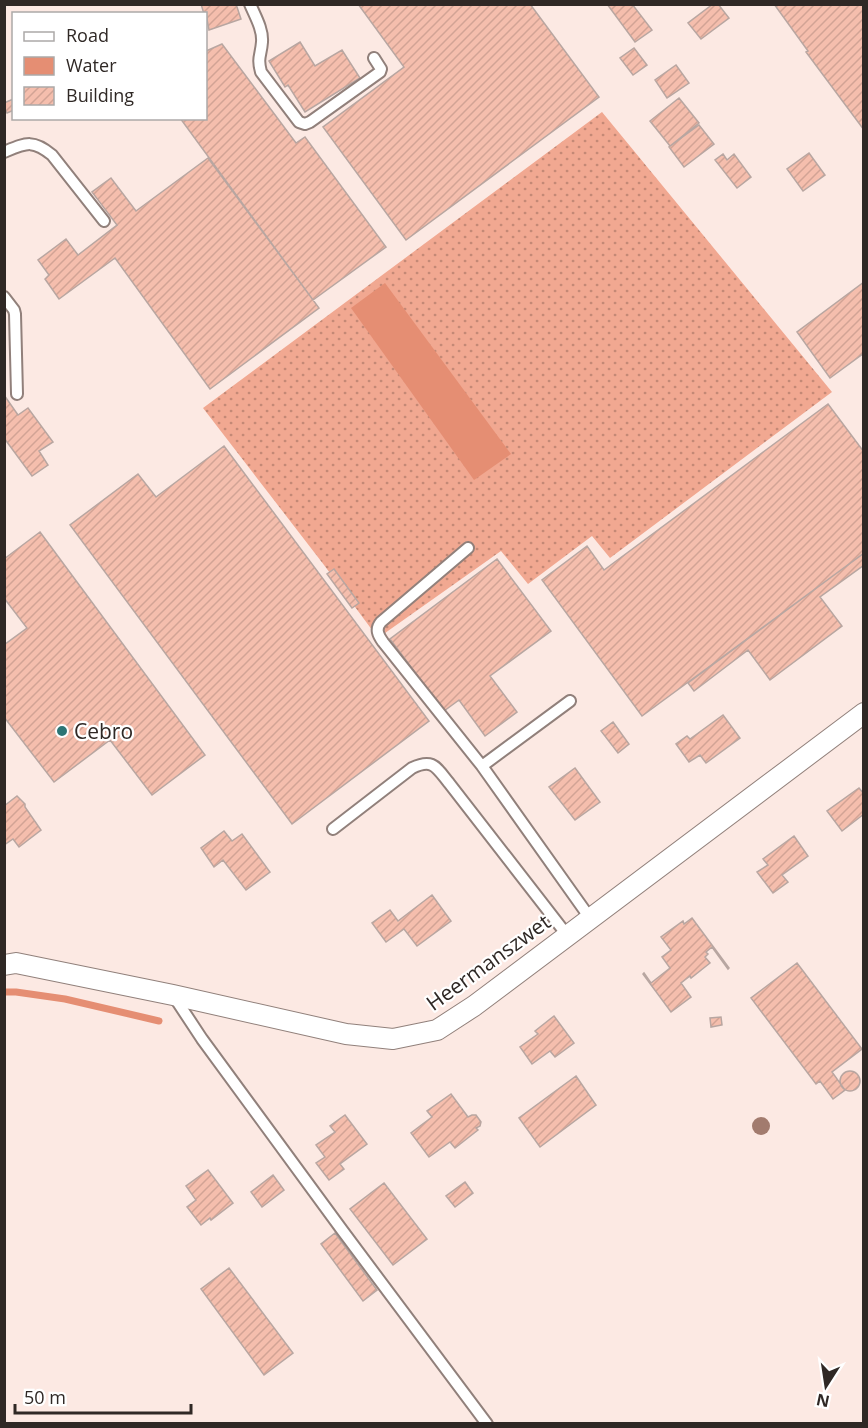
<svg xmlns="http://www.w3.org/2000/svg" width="868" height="1428" font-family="'Open Sans',sans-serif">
<defs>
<pattern id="grass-dots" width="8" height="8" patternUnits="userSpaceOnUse" patternTransform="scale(1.5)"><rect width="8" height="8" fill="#f1a891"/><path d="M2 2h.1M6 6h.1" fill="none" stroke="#c48976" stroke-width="1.8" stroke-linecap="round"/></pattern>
<pattern id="building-hatch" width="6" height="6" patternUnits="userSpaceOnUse" patternTransform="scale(1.5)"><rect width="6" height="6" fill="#f5bead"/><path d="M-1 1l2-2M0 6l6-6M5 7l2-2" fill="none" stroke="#d2a395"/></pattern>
</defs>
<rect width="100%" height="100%" fill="#fce9e3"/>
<path fill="url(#grass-dots)" d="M602 112 832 392 610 558 592 536 528 584 501 551 378 638 324 565 203 408Z"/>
<path fill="#e58e73" d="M385 283 511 454 474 480 351 308Z"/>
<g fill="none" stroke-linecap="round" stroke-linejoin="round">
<path stroke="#e58e73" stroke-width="7" d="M4 992H16L65 999 159 1021"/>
</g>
<path fill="url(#building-hatch)" stroke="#b8a6a1" stroke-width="1.5" d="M201 4H236L241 19 209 30 206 14H204Z
M358 4H530L599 97 406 240 323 127 404 67Z
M607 4H632L652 30 635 42Z
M713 4H718L729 18 701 39 688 23Z
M774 4H863L864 6V130L806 52 808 51Z
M300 42 315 66 342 50 360 78 305 112 288 85 285 87 269 61Z
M222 44 296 143 305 137 386 247 313 300 180 118H206V51Z
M634 48 647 65 633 75 620 58Z
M676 65 689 83 667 98 655 80Z
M679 98 699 123 670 146 650 121Z
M13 99 14 110 7 113 4 107V103Z
M699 125 714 144 684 167 669 147Z
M809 153 825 175 803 191 787 169Z
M723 154 727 160 734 154 751 177 737 188 715 160Z
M208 158 319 308 210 389 115 258 59 299 45 279 49 275 38 260 66 239 78 255 117 225 92 192 111 178 136 211Z
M864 282V353L830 378 797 332Z
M4 395 18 415 28 408 53 442 39 451 48 465 32 476 4 438Z
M828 404 864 452V553L642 716 542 580 587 546 604 570Z
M224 446 429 721 292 824 70 525 138 474 156 497Z
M40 532 205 755 152 795 110 740 54 782 4 717V645L27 628 4 598V559Z
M864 553V565L820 597 842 626 770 680 748 650 694 691 688 683Z
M497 559 551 631 490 676 517 712 485 736 459 700 444 711 390 639Z
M334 569 359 603 352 608 327 574Z
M723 715 740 738 706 763 700 755 689 762 676 744 687 736 690 739Z
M613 722 629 744 618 753 601 731Z
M575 768 600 802 575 820 549 787Z
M859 788 864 794V814L842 831 827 811Z
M17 796 25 804V807L41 830 19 847 13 839 4 845V806Z
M224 831 232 841 242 834 270 872 246 890 223 860 214 867 201 848Z
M794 836 808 856 782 875 788 882 773 893 757 872 768 865 763 859Z
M432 895 451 921 417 946 404 929 386 942 372 923 390 910 398 921Z
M692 918 729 968 728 969 712 947 706 952 708 954 705 957 710 963 691 978 690 976 681 983 691 997 671 1012 643 974 644 973 651 983 670 968 662 957 671 950 661 937 683 921 684 924Z
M797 963 862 1049 832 1072 845 1090 833 1099 820 1081 816 1084 751 998Z
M554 1016 574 1043 555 1057 550 1051 532 1064 520 1047 538 1034 535 1031Z
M721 1017 722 1025 711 1027 710 1018Z
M840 1081a10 10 0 1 1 20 0a10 10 0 1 1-20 0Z
M576 1076 596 1105 540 1147 519 1118Z
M451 1094 468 1117 472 1115H476L481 1122 480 1126 476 1128 478 1130 455 1148 450 1142 429 1157 411 1133 432 1117 427 1111Z
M345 1115 367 1144 340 1164 344 1169 329 1180 316 1163 325 1157 316 1145 335 1132 330 1126Z
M208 1170 233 1203 211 1220 210 1218 201 1225 187 1207 196 1200 186 1186Z
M273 1175 284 1190 262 1207 251 1192Z
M465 1182 473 1193 455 1207 446 1196Z
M384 1183 427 1239 393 1265 350 1209Z
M335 1233 377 1290 363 1301 321 1244Z
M229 1268 293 1353 264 1375 201 1289Z"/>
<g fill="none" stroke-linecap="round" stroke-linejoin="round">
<g stroke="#91807b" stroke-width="14">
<path id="lane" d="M250 4C255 16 263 29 262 42 261 56 257 57 261 72L299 122 305 124 310 122 380 72 381 69 374 58
M4 152C26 143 33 139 52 155L104 221
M4 297 14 310 15 314 17 394
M468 548 381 622C375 629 378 635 383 642L482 766
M570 701 482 766 590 918
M333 829 412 768C433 758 436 767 449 783L567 935
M173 995 202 1039 342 1230 487 1424"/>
</g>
<g stroke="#91807b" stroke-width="22">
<path id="street" d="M4 965 16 963 173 995 346 1034 393 1039 437 1030 474 1006 864 713"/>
</g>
<use href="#lane" stroke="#fff" stroke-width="10"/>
<use href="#street" stroke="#fff" stroke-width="20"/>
</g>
<circle fill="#a27b6e" cx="761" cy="1126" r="9"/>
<circle fill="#2c7575" stroke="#fff" stroke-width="2" cx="62" cy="731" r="6"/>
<g text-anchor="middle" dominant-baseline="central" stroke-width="4.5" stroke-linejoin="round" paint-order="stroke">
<g font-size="21" fill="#2f2825" stroke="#fff" text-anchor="start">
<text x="74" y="731">Cebro</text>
</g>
<g font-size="21" fill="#2f2825" stroke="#fff">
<text transform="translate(488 962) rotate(-36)">Heermanszwet</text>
</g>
</g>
<rect width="868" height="1428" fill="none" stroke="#2f2825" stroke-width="12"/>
<rect x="12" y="12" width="195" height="108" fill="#ffffff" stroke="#aca9a8" stroke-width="1.5"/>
<rect x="24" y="32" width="30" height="9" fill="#ffffff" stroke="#aca9a8" stroke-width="1.5"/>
<text x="66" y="42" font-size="18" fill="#2f2825">Road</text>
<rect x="24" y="57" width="30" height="18" fill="#e58e73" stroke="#aca9a8" stroke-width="1.5"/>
<text x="66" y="72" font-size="18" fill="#2f2825">Water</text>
<rect x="24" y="87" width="30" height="18" fill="url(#building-hatch)" stroke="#aca9a8" stroke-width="1.5"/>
<text x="66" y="102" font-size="18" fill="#2f2825">Building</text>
<g transform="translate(826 1386) rotate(192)" stroke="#ffffff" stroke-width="4.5" paint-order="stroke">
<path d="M0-4.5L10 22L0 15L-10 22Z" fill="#2f2825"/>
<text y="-9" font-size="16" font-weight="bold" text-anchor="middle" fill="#2f2825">N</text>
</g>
<path d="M15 1404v9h176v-9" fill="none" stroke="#2f2825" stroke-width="3"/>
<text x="24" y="1404" font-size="18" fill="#2f2825" stroke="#ffffff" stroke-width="4.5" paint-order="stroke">50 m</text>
</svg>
